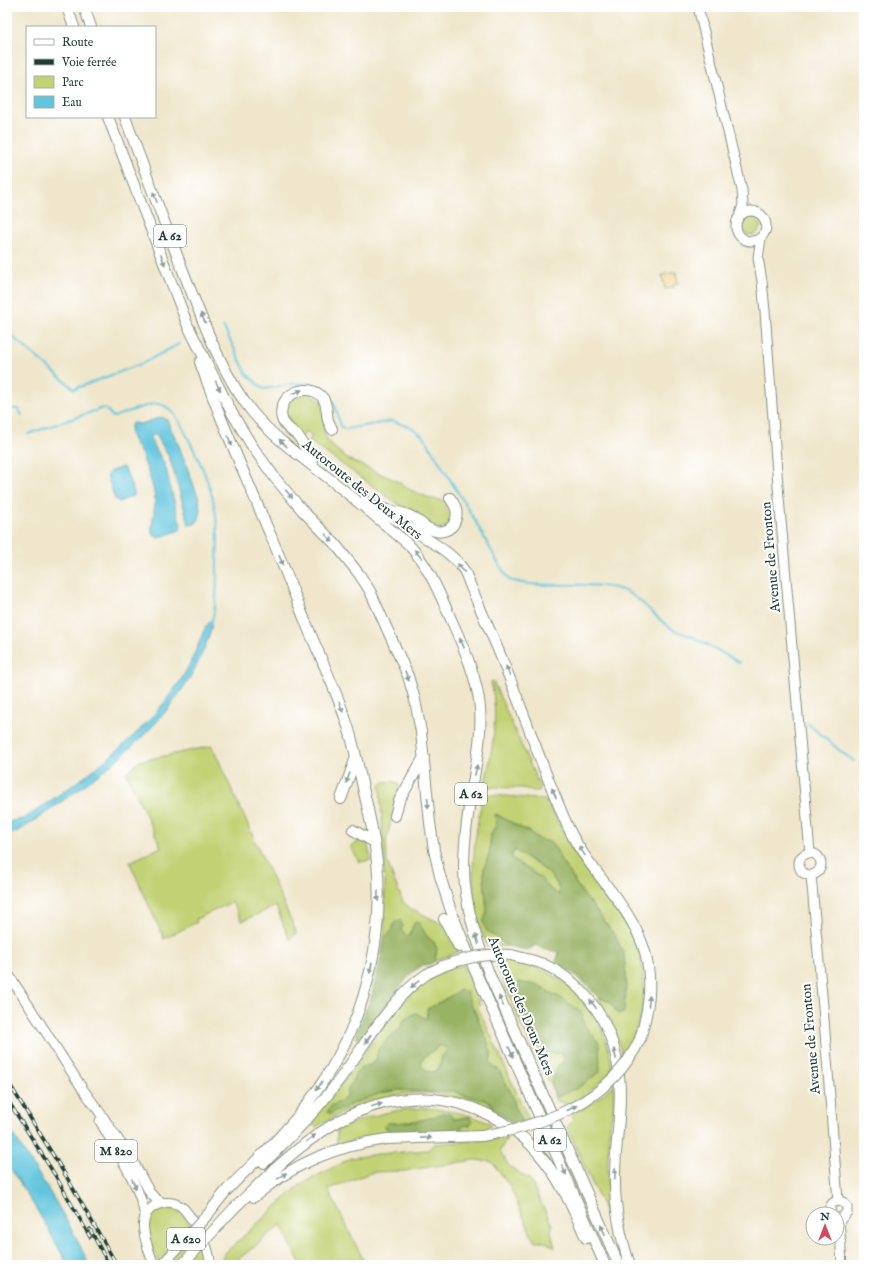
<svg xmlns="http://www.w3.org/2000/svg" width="871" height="1272" font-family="'IM FELL English',serif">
<rect width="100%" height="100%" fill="#fff"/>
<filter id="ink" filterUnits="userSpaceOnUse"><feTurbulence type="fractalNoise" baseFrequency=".025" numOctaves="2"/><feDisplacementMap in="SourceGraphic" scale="8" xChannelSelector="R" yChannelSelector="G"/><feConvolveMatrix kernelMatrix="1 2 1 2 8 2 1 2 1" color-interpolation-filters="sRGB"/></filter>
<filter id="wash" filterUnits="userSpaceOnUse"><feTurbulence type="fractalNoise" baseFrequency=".012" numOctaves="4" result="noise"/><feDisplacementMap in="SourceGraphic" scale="16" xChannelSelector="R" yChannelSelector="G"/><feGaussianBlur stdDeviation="0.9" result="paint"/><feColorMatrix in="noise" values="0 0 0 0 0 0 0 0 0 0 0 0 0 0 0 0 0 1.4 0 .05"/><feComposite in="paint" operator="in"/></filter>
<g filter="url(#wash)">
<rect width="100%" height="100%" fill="#efe6cb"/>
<path fill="#c2d173" stroke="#708754" d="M742 226a9 9 0 1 1 18 0a9 9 0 1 1-18 0Z
M307 393 322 401 324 418V432L328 442 347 459 399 482 410 490 432 499 447 501 445 508 450 511 452 506 454 510 451 523 441 529 425 523 309 441 312 435 306 431 303 436 287 421 290 420V417L286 418 285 412 291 399Z
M493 681 540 787 539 791H535L522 788 486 787 485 785C492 750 499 717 491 682Z
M212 746 296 931 295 935 289 939 276 906 242 921 232 902 196 919 197 922 164 939 133 870 130 862 161 847 126 773 140 761Z
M392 781 398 783 400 791 396 800 386 841 387 862 403 902 410 908 442 924 452 936 458 952 435 961C438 939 433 946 423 931L412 928 410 935 407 936 401 930H392L384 938 385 886 380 785 384 782Z
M485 794 545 800C557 817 565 837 576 855 592 880 613 902 628 927 652 967 648 1020 622 1057 618 1035 609 1017 598 997L610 1002 618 1014 626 997V975L624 955 616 937 578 887 570 873 561 861 557 851 550 842 539 839 531 833 496 814V825L491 834 489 855 484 868V878L487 912 484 922 486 930 507 946 488 947C485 939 481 932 479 924 468 879 474 839 483 795Z
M357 837 367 842 371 860 360 862 351 849V846L359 842Z
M515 850C531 863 558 872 560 895 550 891 546 883 538 876 530 869 520 866 512 858V854Z
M506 960C513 961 521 962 527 964 575 978 609 1022 612 1071 603 1080 581 1101 568 1104 564 1104 560 1102 556 1100L555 1098 569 1091 578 1088 599 1043 584 1025 580 1011 519 983 516 987 518 995 524 1009 528 1023 539 1041 543 1052 554 1054 563 1053 565 1061 558 1066 551 1084 542 1071 497 968C498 962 500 961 506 960Z
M463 965 480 1004 478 1007 529 1120 522 1122 521 1117 514 1107V1100L511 1093 498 1069 494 1068 490 1062 492 1054 474 1009 468 1001 467 991C451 994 438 1002 426 1013L428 1019 422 1017 418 1014 404 1020 401 1027 379 1049 376 1061 370 1065 362 1067 348 1089 347 1097 331 1114 335 1111 343 1109 347 1106 381 1093 399 1090 430 1092 455 1091 462 1095 484 1100 491 1103 493 1110C426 1081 377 1091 316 1127L310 1121C326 1102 342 1084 357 1064 385 1024 412 977 463 965Z
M440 1045 446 1047V1052L441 1058 440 1067 434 1072 427 1071 421 1066V1060Z
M614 1085 613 1116 611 1117C607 1152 606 1187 612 1222L610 1223 567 1127 573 1120 571 1115 595 1101Z
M426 1108C448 1110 471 1114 491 1124L487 1130 461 1132V1128L462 1126 470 1125V1117L454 1119 442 1113C430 1121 401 1123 387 1123L384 1126 394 1134 367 1137 337 1145V1130C368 1116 392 1109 426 1108Z
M507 1138 500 1151 509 1166 530 1180 552 1225 551 1232 555 1248C548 1243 543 1240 534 1241L510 1187 492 1162 475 1160 404 1171 373 1172 328 1189 365 1263 362 1265H301L281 1225 231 1265H223L221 1261 225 1253 301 1184 351 1158 378 1154 428 1150 434 1144Z
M162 1208C167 1208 172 1208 177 1211 189 1218 209 1251 205 1265H162C149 1251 138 1217 162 1208Z"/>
<path fill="#99b365" stroke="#5c784c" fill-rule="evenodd" d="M495 814 531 833 539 839 550 842 557 851 561 861 570 873 578 887 616 937 624 955 626 975 624 1013 618 1014 610 1002 598 997 587 985 574 974 556 962 559 952 543 949 536 945 528 950 507 946 486 930 483 922 487 912 484 878V868L489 855 491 834 496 825ZM515 850C531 862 558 872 560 895 550 892 546 882 538 876 530 869 520 866 512 858V854Z
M400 920 403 926 401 930 407 936 410 935 412 928 415 922H419L427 937 434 942 437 949 435 961 430 964 423 965 412 972 360 1039 355 1037 372 995 382 953 384 938 392 930 395 922Z
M519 982 536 985 561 998 581 1011 584 1025 599 1043 600 1072 578 1088 569 1091 555 1098 551 1084 558 1066 565 1061 562 1053 543 1052 539 1041 528 1023 524 1009 518 995 516 986Z
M460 990 467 991C471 1013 494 1040 490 1062L494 1068 498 1069 511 1093 514 1100V1107L521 1117 522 1122 513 1123 493 1110 491 1103 484 1100 462 1095 455 1091 430 1092 399 1090 381 1093 347 1106 343 1109 335 1111 331 1114 327 1112 331 1106 347 1097 348 1089 356 1073 362 1067 370 1065 376 1061 378 1049 401 1027 404 1020 415 1013C419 1014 422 1017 427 1019V1009L448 998ZM440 1045 445 1047 446 1052 441 1058 440 1067 434 1072 427 1071 421 1066V1060Z
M442 1113 450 1114 454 1119 469 1117 472 1122 470 1125 462 1126 461 1128 463 1131 461 1132 394 1134 384 1126 387 1123C401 1123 430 1121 442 1113Z"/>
<path fill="#eeda9e" stroke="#868c69" d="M676 272 678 283 673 285 674 287 665 289 662 275Z"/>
<path fill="#60c5dd" stroke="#408188" d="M162 417 167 420 179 446 199 499 200 511 199 519 195 524 189 525 170 459 156 435H152L150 438 165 465 177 513 181 524 180 530 158 538 152 534C151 522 155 512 155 500 154 486 147 470 142 456 137 444 126 436 132 423L141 424Z
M122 467 125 469 134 492 133 496 119 502 115 499 107 475 109 472Z
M212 620C212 630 208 639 204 649 177 715 118 762 61 802 44 814 26 828 7 836V822L23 819 28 816C85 777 141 740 180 681 191 665 198 644 206 626Z
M7 1125C35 1169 68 1217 89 1265H68L40 1215 7 1163Z"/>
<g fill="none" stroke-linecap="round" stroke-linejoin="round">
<path stroke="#60c5dd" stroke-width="2" d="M223 326 247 374 263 389C285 386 316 374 331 397 336 405 338 417 341 427L346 429 392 421 411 427 424 437 473 517 497 561 509 580C543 590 580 580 615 588 637 592 651 614 669 627 675 632 684 633 691 636 708 645 724 654 740 663
M7 332 74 389 141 364 179 344
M10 409H18L22 415
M28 434 103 408 107 410 113 417C125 414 149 402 160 404 174 408 181 424 187 436 201 463 215 493 217 525 219 539 217 554 217 568 217 583 217 608 211 622
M807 723 844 754 854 761"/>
</g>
</g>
<g filter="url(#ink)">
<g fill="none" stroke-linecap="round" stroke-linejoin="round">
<g stroke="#879280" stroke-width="11">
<path id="major" d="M698 7 742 190 743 205 739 217
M736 226a15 15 0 1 1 30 0a15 15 0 1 1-30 0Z
M761 238 758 258 762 281 765 311 778 486 810 853
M799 864a11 11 0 1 1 22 0a11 11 0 1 1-22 0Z
M811 875 823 1007 838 1201
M7 972 82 1088 103 1117 134 1163 150 1193 156 1199 164 1203
M100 1121C116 1151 139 1182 145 1216
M831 1214 830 1207C832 1202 837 1200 843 1202L847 1207V1212L842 1218H837
M839 1218 842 1265
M154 1265C150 1254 141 1232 144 1221 147 1203 170 1197 183 1208 190 1215 195 1225 200 1233 206 1243 210 1253 210 1265"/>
</g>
<g stroke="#879280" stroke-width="12">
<path id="highway" d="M67 7 74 27
M84 7 91 27
M108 117 188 326 232 413 252 446 275 478 302 510 336 545 359 574 370 591 392 640 408 676 415 700 421 732 430 823 434 850 440 876 450 908 473 966 605 1265
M125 117C145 172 166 227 187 281 204 324 224 378 253 413 278 442 307 461 336 484 360 503 384 524 408 544 428 565 438 590 450 617 463 646 477 676 480 708 482 734 477 758 473 783 468 811 464 839 464 868 464 905 477 941 490 976L619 1265
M200 362C219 418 244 472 267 527 281 559 293 591 306 623 321 660 339 695 350 733 355 751 359 769 363 788 369 812 374 837 377 861 384 934 368 1007 331 1069 317 1092 301 1114 283 1133 265 1153 245 1171 227 1190 221 1197 215 1205 209 1213
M314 467C310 458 304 443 298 436 292 430 285 428 282 419 276 396 306 380 322 397 328 404 326 412 328 420 329 423 331 426 332 429
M364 501C380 510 397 520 413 530 430 541 452 553 463 569 467 574 468 581 471 587 476 599 481 610 486 622 517 689 538 760 568 827 588 871 631 904 645 952 653 982 649 1010 640 1039
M384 509C392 511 401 512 408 515 417 518 423 527 432 530 441 534 452 530 455 521 459 512 455 505 450 498
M341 799 356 757
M395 816 399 801 424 757
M353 830 374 842
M444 919 459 947
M511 955C522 958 533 960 543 964 588 984 615 1028 619 1076 623 1110 614 1147 615 1182 615 1210 621 1239 630 1265
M264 1163C289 1138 315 1113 336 1084 363 1049 389 999 427 974 432 971 438 969 443 966
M254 1197C294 1163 335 1146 387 1139L482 1136
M217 1227C230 1211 246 1197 261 1182 317 1128 380 1082 461 1104 491 1113 519 1130 539 1154 560 1178 573 1209 586 1238"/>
</g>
<use href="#major" stroke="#fff" stroke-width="9"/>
<use href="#highway" stroke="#fff" stroke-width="10"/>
<g stroke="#1f3d34" stroke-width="3.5">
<path id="rail" d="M7 1080 66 1176 117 1265
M7 1099 55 1175 90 1237
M90 1229 109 1265"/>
</g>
<use href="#rail" stroke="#fff" stroke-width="2" stroke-dasharray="6" stroke-linecap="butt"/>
<g stroke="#879280" stroke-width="12" stroke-linecap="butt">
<path id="highway-bridge" d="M443 966C466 957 487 953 511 955
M482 1136C545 1125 611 1102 640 1039
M162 1265 209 1213
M182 1265 217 1227"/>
</g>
<use href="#highway-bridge" stroke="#fff" stroke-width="10"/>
</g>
<defs><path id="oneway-solid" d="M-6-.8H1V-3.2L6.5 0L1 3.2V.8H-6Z"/></defs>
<g fill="#8f9e9a">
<use href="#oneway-solid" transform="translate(155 197) rotate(-111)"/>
<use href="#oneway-solid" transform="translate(163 260) rotate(69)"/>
<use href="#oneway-solid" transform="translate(203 318) rotate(-114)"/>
<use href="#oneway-solid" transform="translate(218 386) rotate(63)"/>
<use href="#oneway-solid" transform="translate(297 392) rotate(-22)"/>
<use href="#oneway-solid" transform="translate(230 441) rotate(68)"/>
<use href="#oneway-solid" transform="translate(283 443) rotate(-136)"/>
<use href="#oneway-solid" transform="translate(289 494) rotate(49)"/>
<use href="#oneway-solid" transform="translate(329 538) rotate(46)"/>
<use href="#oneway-solid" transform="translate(418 554) rotate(-129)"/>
<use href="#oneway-solid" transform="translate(281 560) rotate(67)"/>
<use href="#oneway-solid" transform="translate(461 568) rotate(-128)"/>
<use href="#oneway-solid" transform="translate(462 643) rotate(-114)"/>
<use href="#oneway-solid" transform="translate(508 671) rotate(-111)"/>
<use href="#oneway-solid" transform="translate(407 676) rotate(69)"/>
<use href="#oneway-solid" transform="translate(341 707) rotate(70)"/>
<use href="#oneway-solid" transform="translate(476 770) rotate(-78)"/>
<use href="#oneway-solid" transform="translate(348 778) rotate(110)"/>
<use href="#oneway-solid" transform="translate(554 793) rotate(-113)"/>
<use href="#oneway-solid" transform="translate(428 803) rotate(85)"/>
<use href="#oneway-solid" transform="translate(582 851) rotate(-124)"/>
<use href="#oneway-solid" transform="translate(378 896) rotate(89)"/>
<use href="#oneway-solid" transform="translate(477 939) rotate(-107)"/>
<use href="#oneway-solid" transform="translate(371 968) rotate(101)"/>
<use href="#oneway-solid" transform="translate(415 984) rotate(140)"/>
<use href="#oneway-solid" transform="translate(501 1001) rotate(-114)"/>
<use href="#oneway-solid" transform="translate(649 1001) rotate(-84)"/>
<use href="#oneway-solid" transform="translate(593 1004) rotate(-127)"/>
<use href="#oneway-solid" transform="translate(368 1039) rotate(125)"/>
<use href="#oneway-solid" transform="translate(511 1052) rotate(66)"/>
<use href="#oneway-solid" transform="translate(615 1054) rotate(-103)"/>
<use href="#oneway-solid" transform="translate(319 1086) rotate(124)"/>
<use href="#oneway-solid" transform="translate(377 1105) rotate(-15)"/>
<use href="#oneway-solid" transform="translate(572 1108) rotate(-28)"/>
<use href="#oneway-solid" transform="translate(311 1138) rotate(-37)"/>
<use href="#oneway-solid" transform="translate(426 1138) rotate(-1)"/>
<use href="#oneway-solid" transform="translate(564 1170) rotate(66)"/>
<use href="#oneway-solid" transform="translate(615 1174) rotate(-89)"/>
<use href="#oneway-solid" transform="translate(282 1176) rotate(-34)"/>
<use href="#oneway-solid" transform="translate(134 1184) rotate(66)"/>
<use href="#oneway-solid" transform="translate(603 1230) rotate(-115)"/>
</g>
</g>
<g text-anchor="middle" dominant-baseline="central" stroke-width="4" stroke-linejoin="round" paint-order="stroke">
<g fill="#fff" stroke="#627771" stroke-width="1">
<rect x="154" y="225" width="32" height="22" rx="3"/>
<rect x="455" y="783" width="32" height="22" rx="3"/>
<rect x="534" y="1129" width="32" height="22" rx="3"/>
<rect x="95" y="1140" width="42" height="22" rx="3"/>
<rect x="167" y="1228" width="38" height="22" rx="3"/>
</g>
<g font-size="13" font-weight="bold" fill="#1f3d34">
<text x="170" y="236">A 62</text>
<text x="471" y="794">A 62</text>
<text x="550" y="1140">A 62</text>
<text x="116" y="1151">M 820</text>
<text x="186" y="1239">A 620</text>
</g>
<g font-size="14" fill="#1f3d34" stroke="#fff">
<text transform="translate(362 490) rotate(39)">Autoroute des Deux Mers</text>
<text transform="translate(771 557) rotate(-95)">Avenue de Fronton</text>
<text transform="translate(521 1006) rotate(67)">Autoroute des Deux Mers</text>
<text transform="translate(811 1039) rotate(-95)">Avenue de Fronton</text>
</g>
</g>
<rect width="871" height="1272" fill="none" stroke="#fff" stroke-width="24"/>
<rect x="26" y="26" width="130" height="92" fill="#ffffff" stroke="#a5b1ae"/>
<rect x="34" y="39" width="20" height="6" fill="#ffffff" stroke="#a5b1ae"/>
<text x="62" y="46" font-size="12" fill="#1f3d34">Route</text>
<rect x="34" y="59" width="20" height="6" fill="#1f3d34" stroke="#a5b1ae"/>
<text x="62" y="66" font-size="12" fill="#1f3d34">Voie ferrée</text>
<rect x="34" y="76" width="20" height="12" fill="#c2d173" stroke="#a5b1ae"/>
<text x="62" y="86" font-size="12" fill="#1f3d34">Parc</text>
<rect x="34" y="96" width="20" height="12" fill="#60c5dd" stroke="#a5b1ae"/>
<text x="62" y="106" font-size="12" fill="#1f3d34">Eau</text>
<g transform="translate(825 1226)"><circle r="19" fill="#ffffff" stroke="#a5b1ae"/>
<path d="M0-3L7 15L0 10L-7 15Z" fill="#d1495b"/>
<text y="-6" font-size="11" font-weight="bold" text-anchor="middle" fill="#1f3d34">N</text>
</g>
</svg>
